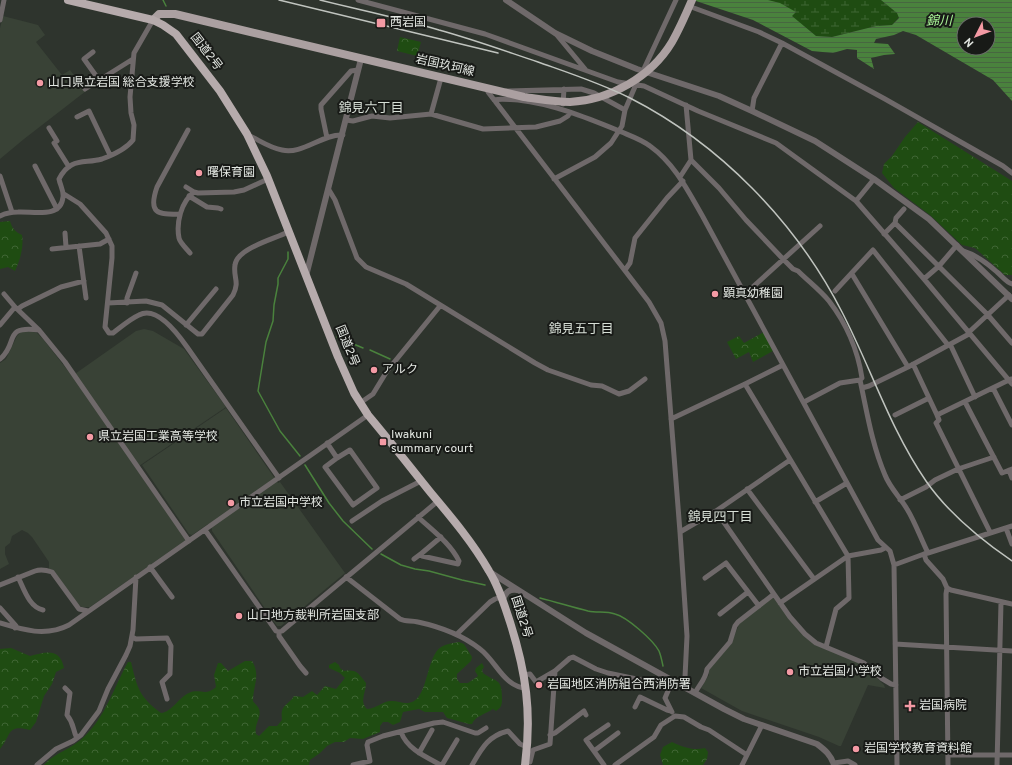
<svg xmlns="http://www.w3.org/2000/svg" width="1012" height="765" font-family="Overpass,'Noto Sans JP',sans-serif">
<defs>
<pattern id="forest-crowns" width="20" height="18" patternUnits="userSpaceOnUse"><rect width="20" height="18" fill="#1f4c12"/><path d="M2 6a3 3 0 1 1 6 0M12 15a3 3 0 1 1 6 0" fill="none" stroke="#3f6634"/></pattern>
<pattern id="wetland-marsh" width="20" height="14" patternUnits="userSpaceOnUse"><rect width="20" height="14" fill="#1f4c12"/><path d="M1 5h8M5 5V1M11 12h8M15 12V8" fill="none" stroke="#3f6634"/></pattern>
<pattern id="water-rules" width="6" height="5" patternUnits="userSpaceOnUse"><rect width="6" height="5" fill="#4a823d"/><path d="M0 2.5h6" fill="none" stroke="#476740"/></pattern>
</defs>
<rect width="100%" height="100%" fill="#2e342d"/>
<path fill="#394236" d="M3 16 38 25 45 35 36 42 62 75 70 70 86 91 24 139 0 159V28Z
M144 329 153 331 184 349 226 407 136 468 186 540 90 607H82L77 604 53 570 49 569V562L32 537 28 533 22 530 12 536 10 543 5 547V554L9 564 0 569V363L6 359 17 336 21 332 26 330 37 333 43 339 72 376 136 331Z
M226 408 278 483 280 482 345 573 281 626H277L212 531V529L208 524 192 535 189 534 142 465Z
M773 597 775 598 810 641 863 664 884 685 885 688 868 685 841 746H839L819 737 742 711 701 688 709 675V670L731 644 740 622Z"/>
<path fill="url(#forest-crowns)" d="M400 37 421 42 417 56 397 51Z
M918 122 1012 181V275H1005L975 248 962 245 930 215 894 188 882 173 884 164 892 156 905 137Z
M10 221C12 228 15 232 22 235 24 247 20 260 15 271L8 267 0 269V222Z
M764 332 773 351 753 362 749 352 736 359 727 342 739 336 744 343Z
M459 642 464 644 472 657 471 661 457 674V679L460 683H468L478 676 475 671 476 668 482 663 484 667 482 670 483 673C496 683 502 677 502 698 502 704 502 707 496 711L493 709C486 714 475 716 472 724H469L447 718 443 712H425L419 709 403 712 400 722 393 725 388 722H383L380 726V732L363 739 350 738 344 742H335L327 746 320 753 310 760 309 765H44C54 753 72 749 84 737 106 716 114 687 128 662H131C137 687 139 697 161 713 172 712 179 697 189 693 200 688 205 697 216 687L214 675 218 663H221L228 671 245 661H252C261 676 253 685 253 701 254 703 258 706 259 709 262 717 254 724 256 734L259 736 269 726H277L282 720C280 704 287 707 294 696L303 697 312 691 317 695 325 686 336 689 345 678 340 673 329 668V665L335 662 339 665 340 668 344 671C357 669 358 673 366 683 366 693 359 701 367 709 377 708 382 702 390 701 399 700 405 706 414 701 428 693 427 656 441 647 446 644 453 643 459 642Z
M11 648 30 656C45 652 60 647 64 668L56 672 52 684 44 696 36 722 30 730C6 724 12 735 0 749V649Z
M672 742C683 747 693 751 705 748L708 752 707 759 703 765H663L660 755 663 747Z"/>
<path fill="url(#wetland-marsh)" d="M768 0H881L897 13 899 17 892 25 876 26 832 37 816 36 791 16 796 12Z"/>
<path fill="url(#water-rules)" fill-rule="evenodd" d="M693 0H768L780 3 796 12 792 16 816 36 832 37 876 26 892 25 899 18 897 13 881 0H1012V101L993 80 916 35 903 31 894 35 876 39 874 43 888 44 895 54 884 55 871 58 874 69 857 58V50L847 49 833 53 812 51 753 20ZM964 24H988V48H964Z"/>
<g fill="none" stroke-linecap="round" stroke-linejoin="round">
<path stroke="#4a823d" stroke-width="1.5" d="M163 0 166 6
M288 252V259L278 278V284L274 305 273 321 266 342 258 391 280 431 300 456
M337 337 363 348
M370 350 390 359
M305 465 329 503 343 521 372 549
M381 554 401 565 415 569 429 571 462 580 485 585
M540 598C556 602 572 607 588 611 597 613 606 611 615 614 627 617 653 640 659 651 661 656 662 661 663 666"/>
<path stroke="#6f696a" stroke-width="5" d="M358 0 485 34 618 82 644 86 698 111 776 143 856 201 924 279 1012 384
M694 8 759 32 782 43 885 99 1003 166 1012 173
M0 20 4 0
M556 34 585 69
M93 52 84 59 99 80
M642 73 676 0
M85 89 133 59
M488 89V92L649 302 661 323 665 341 680 532 687 636 685 677 682 685
M506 91 581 89 594 93 625 110
M494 100C502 98 510 100 518 100 553 104 585 117 617 130 628 135 641 139 650 146 675 164 688 191 703 217L878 540 890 551 894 565 897 765
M563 104 564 89
M752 111 754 98 782 43
M431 114 441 78
M77 117 89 111 110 155
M346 120 353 121 372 116 390 118 431 114 483 129 536 127 560 121 568 116 570 112
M49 128 57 141 54 143 69 167
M248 135C259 140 270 148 282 150 302 155 322 134 343 135
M327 138 321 109V105L351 71 358 70
M691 160 719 188 746 220 783 259 793 269 798 271C808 281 820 290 829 301 846 323 858 351 862 378L860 380C867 412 872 445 885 475 890 488 900 497 907 509 915 522 921 539 928 553L924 554 926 560 943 579 947 588 951 590 1012 604
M35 166 57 209
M0 176 12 212
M680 177 691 160 686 105
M554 179 595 157 611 143 622 126 625 110 637 82
M186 187 194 192 198 193 234 192 244 190 268 179
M329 190 335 200 357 258 366 267 406 284 535 363 548 370 591 385 602 386 619 394 629 391 645 379
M64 194 80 204 106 233 112 246V258L105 327 109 333H113C121 327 130 319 139 315 157 305 178 334 187 347L279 478
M189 196 207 207 218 208 221 209
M856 201 874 179
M180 214C157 215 148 213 157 187L188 130
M0 216C6 213 12 212 18 212 33 211 61 219 63 197 64 191 60 185 59 179 70 157 84 164 102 159 113 155 126 149 133 140L134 125 131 113 130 97 134 53 153 20
M895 223 896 218 904 209
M65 233 66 247
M884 234 895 223 987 314 1012 343
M79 246 86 298
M52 249 100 244 109 239
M963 251C976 255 987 263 997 272 1002 276 1006 282 1012 284
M190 253C187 249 180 243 179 238 176 223 181 202 194 192
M625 270 630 263 635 238 667 198 683 181
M852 274 908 367
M924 279 939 266 957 245
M835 291 873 250 948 345
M4 294 15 307
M745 294 820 226
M108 303 146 301 162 305 198 334H202L233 295C240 281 233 278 235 265 237 248 275 239 288 232
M127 303V298L136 273
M18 309 22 306 61 287 84 281
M0 325 15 307 39 330 65 362 189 541
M186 325 216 289
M968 333 1009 295
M950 344 975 397
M0 359C19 344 2 325 39 330
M913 364 937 415 939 420 936 423 990 532
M745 384 848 556 849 598 836 609 826 647
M862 388 869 386 908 367 969 334
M993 388 1012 425
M804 402 840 383 860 380
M965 402 1002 473 1012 469
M360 403 373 394 387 371 440 306
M895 415 929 398
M937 415 1011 379
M671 419 745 384 783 365
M327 443 337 458 350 450 377 488 353 505 325 467 337 458
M1009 470 1012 478
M747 489 814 579
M900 500 926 487 935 480 958 469 994 457
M815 502 847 483
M716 511 790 617 805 634 816 643 864 663 881 678 891 684 896 685
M418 517C433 531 450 543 459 561L458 564 422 556V553L441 537
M352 521 382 501 421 481
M1006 528 1012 544
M205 530 276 631 279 632V636L300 666 306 673
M680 532 716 511 790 460
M928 553 1012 526
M414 559 422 553
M894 565 924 554
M150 567 172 597
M18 577C24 589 29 607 43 610
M346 577 400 619C406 622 411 620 418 622 441 627 461 634 480 649 496 661 504 687 526 688
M705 578 726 563 759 606
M0 585 35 571C41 569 46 570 52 572L79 609 88 611
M947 588 946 594 948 765
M780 603 848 556 881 550 885 548
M0 608 16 626 15 628
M720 614 748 592
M0 623C23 630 46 637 69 625L368 415
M279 632 282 631 438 501
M457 634 490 602 495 599 501 597
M132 637 136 639 167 638 171 646 170 674 162 682 167 699
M895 644 1012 651
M523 675 530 674 536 682 555 671 570 658 573 657 596 669 608 673 665 685 671 684 673 681
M671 684 665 698 672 712
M65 688 70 693 67 715C75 725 72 729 77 738
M695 693C699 685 706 679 707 669L730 642 735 626 738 622 774 594
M635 707 640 697 667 710 671 711
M401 732C407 749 426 757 441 765
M550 735 555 733 584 711 586 715
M594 751 618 733
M419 753 432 730
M948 755H1012
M530 762 533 750 550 744 555 671
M834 763 848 761 855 765
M37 765 56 749 73 741 81 735 99 711 108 689 126 655 130 646 133 630 136 577
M353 765 370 761 367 745 368 742 383 736 434 723 443 722 475 733H478L486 728
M442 765 457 740
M472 765C482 748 488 736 508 731L520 744 527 747
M604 765 586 740 608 725
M615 765 654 737 661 725 675 716 684 717 701 727 709 730 747 755
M742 765 762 725
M997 765 1001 602"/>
<path stroke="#6f696a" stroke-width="6" d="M506 0 555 33 592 51 637 69 719 96 752 111 815 141 874 179 929 219 1012 299
M306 276 361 59
M490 572 586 633 724 709 744 719 817 744C825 750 831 755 834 765
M503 599C506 592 509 589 517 590"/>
<path stroke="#aba0a1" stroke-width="8" d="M153 20 159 14H175L524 97C539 99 554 102 570 102 610 100 651 77 672 42 680 28 686 14 692 0"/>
<path stroke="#b6abac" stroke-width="8" d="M68 0 153 20 163 25 176 34 220 91 247 134 267 176 338 357 354 393 368 415C390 441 410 467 431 493 452 518 473 543 489 571 499 587 504 604 510 622 526 672 532 713 525 765"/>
<path stroke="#c0c4bf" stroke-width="1.5" d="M279 0 498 53
M320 0C360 10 400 18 439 30 472 39 505 51 538 62 569 73 600 83 630 98 720 144 796 222 842 312 871 368 890 429 926 481 948 513 980 539 1012 561"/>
</g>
<g fill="#f49aa4" stroke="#181a17" stroke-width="1.5">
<rect x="376" y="18" width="10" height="10" rx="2"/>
<circle cx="40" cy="83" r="4"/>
<circle cx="199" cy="173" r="4"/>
<circle cx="715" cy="294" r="4"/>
<circle cx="374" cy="370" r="4"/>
<circle cx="90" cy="437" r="4"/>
<rect x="379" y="438" width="8" height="8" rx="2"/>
<circle cx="231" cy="503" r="4"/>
<circle cx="239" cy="616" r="4"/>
<circle cx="790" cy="672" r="4"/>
<circle cx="539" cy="685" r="4"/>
<path d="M908 700h4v4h4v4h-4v4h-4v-4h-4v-4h4z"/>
<circle cx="856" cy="749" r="4"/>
</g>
<g text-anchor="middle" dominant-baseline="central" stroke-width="4" stroke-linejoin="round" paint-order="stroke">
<g font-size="12" fill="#e3e7e2" stroke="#181a17" text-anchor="start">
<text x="390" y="23">西岩国</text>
<text x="48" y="83">山口県立岩国 総合支援学校</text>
<text x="207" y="173">曙保育園</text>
<text x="723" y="294">顕真幼稚園</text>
<text x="382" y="370">アルク</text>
<text x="391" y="435">Iwakuni<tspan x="391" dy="14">summary court</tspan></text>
<text x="98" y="437">県立岩国工業高等学校</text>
<text x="239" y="503">市立岩国中学校</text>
<text x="247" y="616">山口地方裁判所岩国支部</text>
<text x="798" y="672">市立岩国小学校</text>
<text x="547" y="685">岩国地区消防組合西消防署</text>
<text x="919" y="706">岩国病院</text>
<text x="864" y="749">岩国学校教育資料館</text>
</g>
<g font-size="12" fill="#e3e7e2" stroke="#181a17">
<text transform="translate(206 52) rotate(52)">国道2号</text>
<text transform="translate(445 66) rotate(13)">岩国玖珂線</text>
<text transform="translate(347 346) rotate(68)">国道2号</text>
<text transform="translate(521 617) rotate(72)">国道2号</text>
</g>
<g font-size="13" font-style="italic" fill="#a9f597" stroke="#181a17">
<text x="939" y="22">錦川</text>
</g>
<g font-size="13" fill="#d7dfd6" stroke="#181a17">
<text x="371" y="109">錦見六丁目</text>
<text x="581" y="330">錦見五丁目</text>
<text x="720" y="518">錦見四丁目</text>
</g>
</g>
<g transform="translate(976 36) rotate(228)"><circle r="19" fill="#181a17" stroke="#696c68"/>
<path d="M0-3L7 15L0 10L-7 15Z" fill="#f49aa4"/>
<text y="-6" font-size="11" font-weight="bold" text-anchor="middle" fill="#e3e7e2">N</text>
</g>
</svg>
